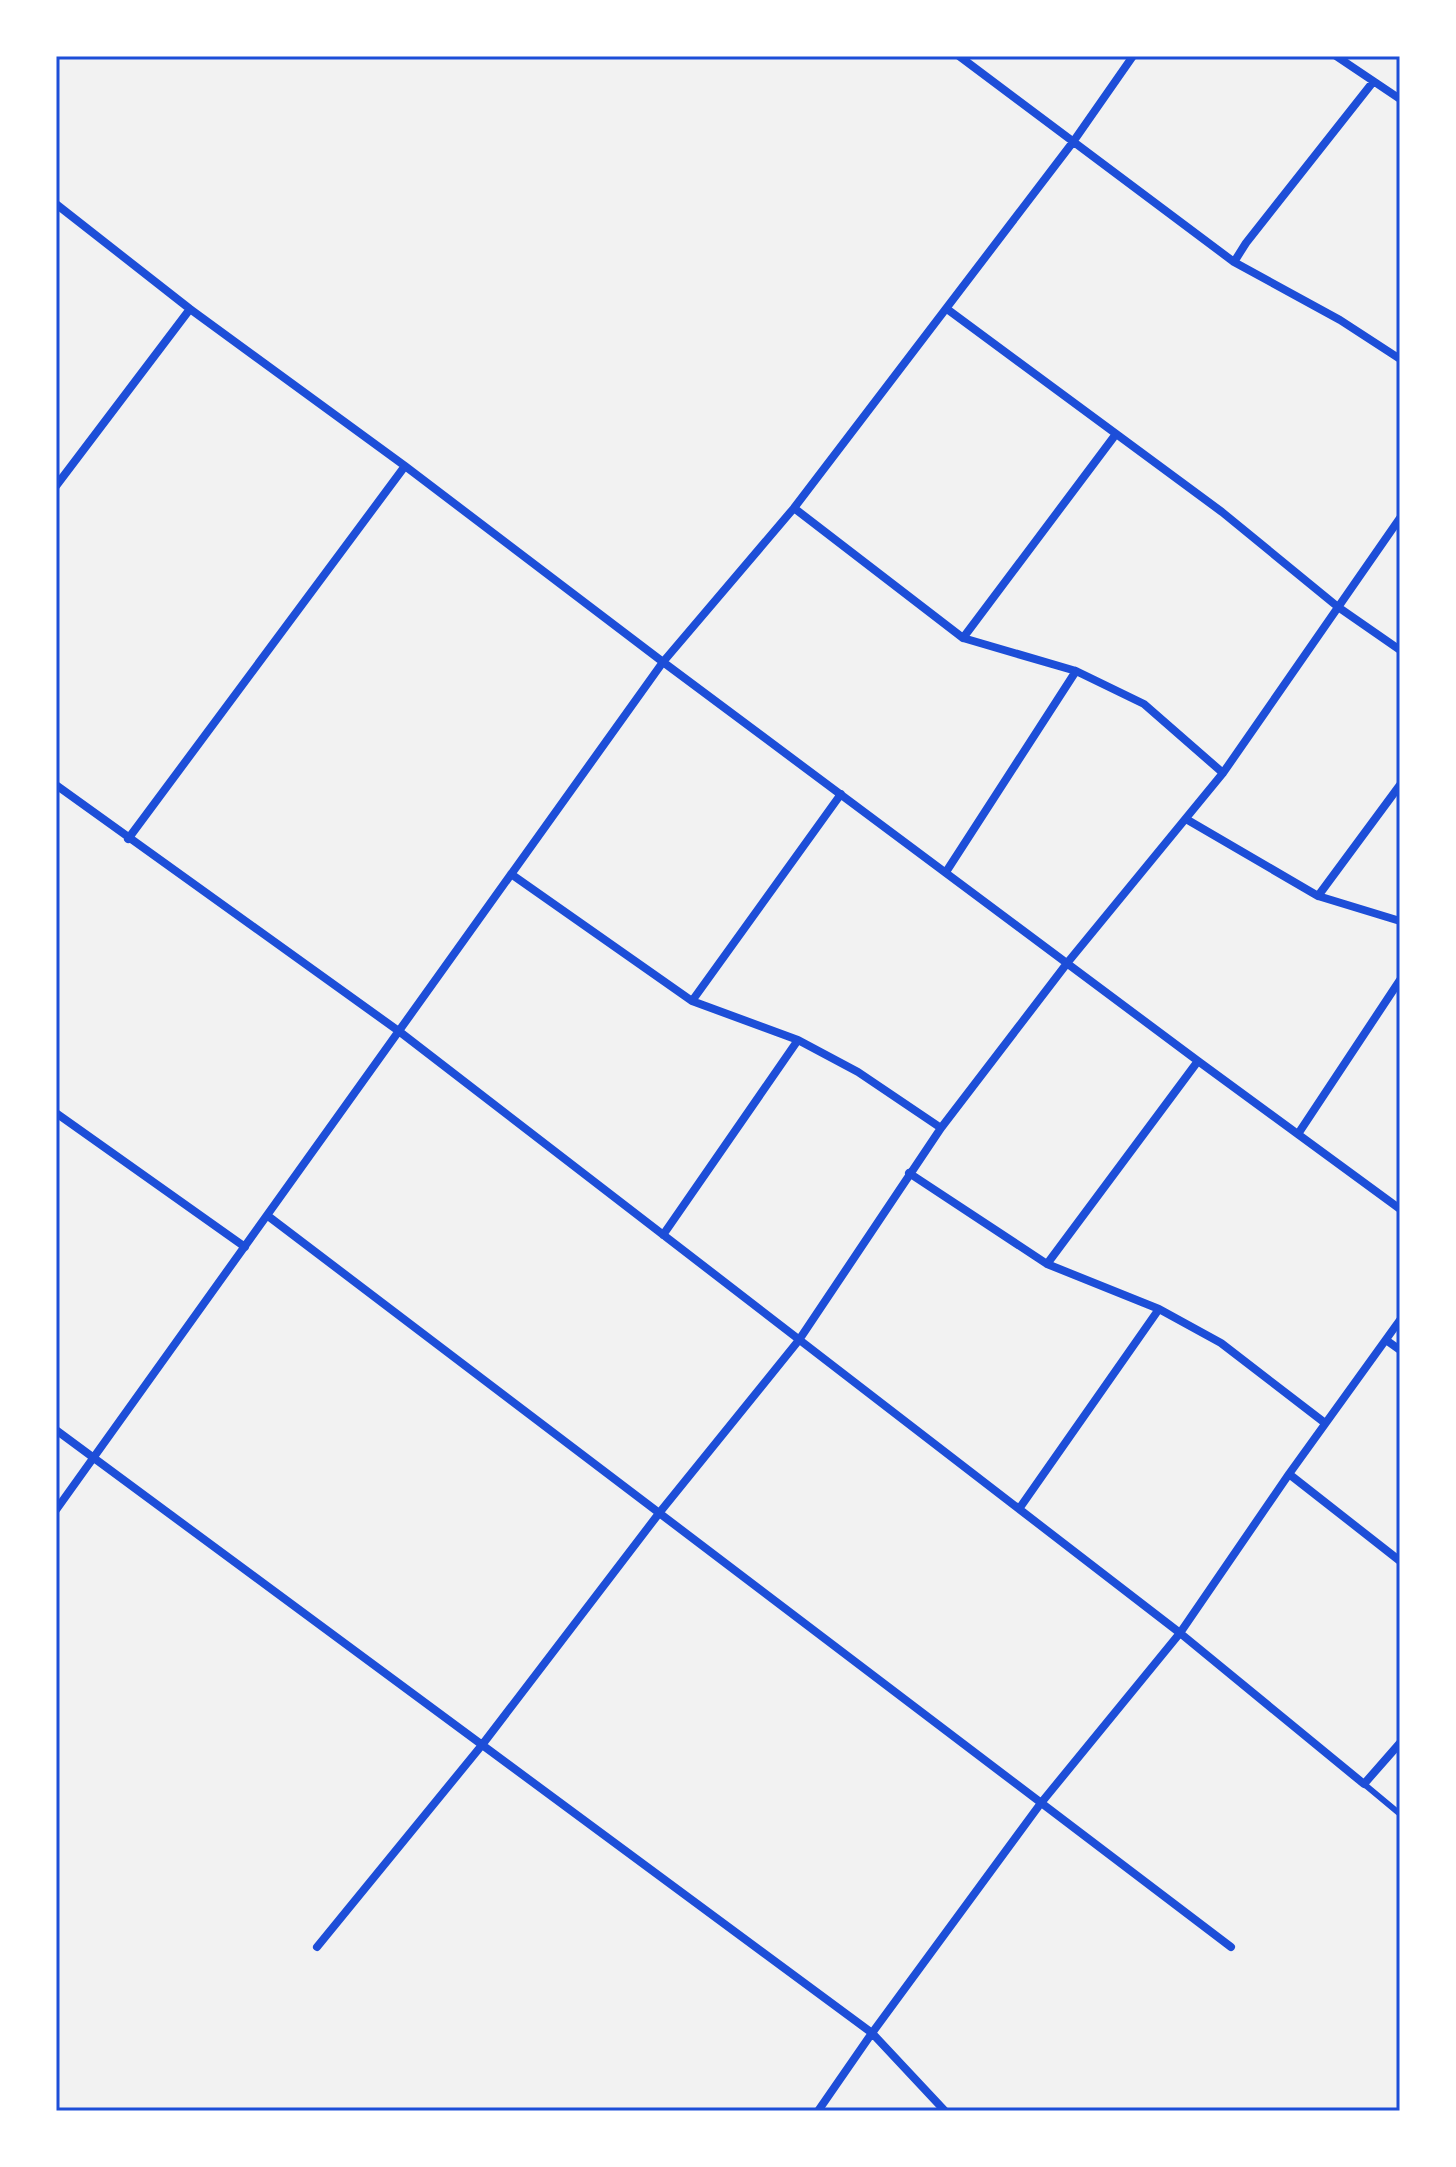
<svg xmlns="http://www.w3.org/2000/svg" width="1456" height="2167" font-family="Bitter,serif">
<rect width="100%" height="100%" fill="#f2f2f2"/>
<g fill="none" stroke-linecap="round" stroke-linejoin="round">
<path stroke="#1d4ed8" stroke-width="6" d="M1364 1784 1400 1814"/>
<path stroke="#1d4ed8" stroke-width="8" d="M959 56 1234 262 1340 320 1400 359
M1336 56 1400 99
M56 204 190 309 405 466 663 662 1198 1061 1400 1209
M1234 262 1246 243 1373 82
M947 309 1222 512 1338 607 1400 650
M56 486 190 309
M794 508 963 638 1076 671
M963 638 1116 434
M56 785 400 1032 1180 1633 1364 1784 1400 1743
M1186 819 1318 896 1400 921
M128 839 405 466
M946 872 1076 671 1144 704 1223 773
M511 874 692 1001 798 1040
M1318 896 1400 785
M692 1001 841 794
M56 1113 245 1247
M1298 1134 1400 980
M909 1173 1047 1264 1159 1309
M268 1216 1231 1947
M663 1235 798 1040 858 1072 941 1128
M1047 1264 1198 1061
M1386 1340 1400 1350
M56 1430 872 2033 945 2111
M1289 1474 1400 1561
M1019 1509 1159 1309 1221 1343 1325 1423
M56 1510 663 662 794 508 1073 142 1133 56
M317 1947 482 1745 660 1512 799 1340 941 1128 1068 962 1223 773 1400 518
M818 2111 872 2033 1041 1803 1180 1633 1289 1474 1400 1320"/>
</g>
<rect width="1456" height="2167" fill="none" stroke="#ffffff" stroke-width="116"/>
<rect x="58" y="58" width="1340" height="2051" fill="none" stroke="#1d4ed8" stroke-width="3"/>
</svg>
